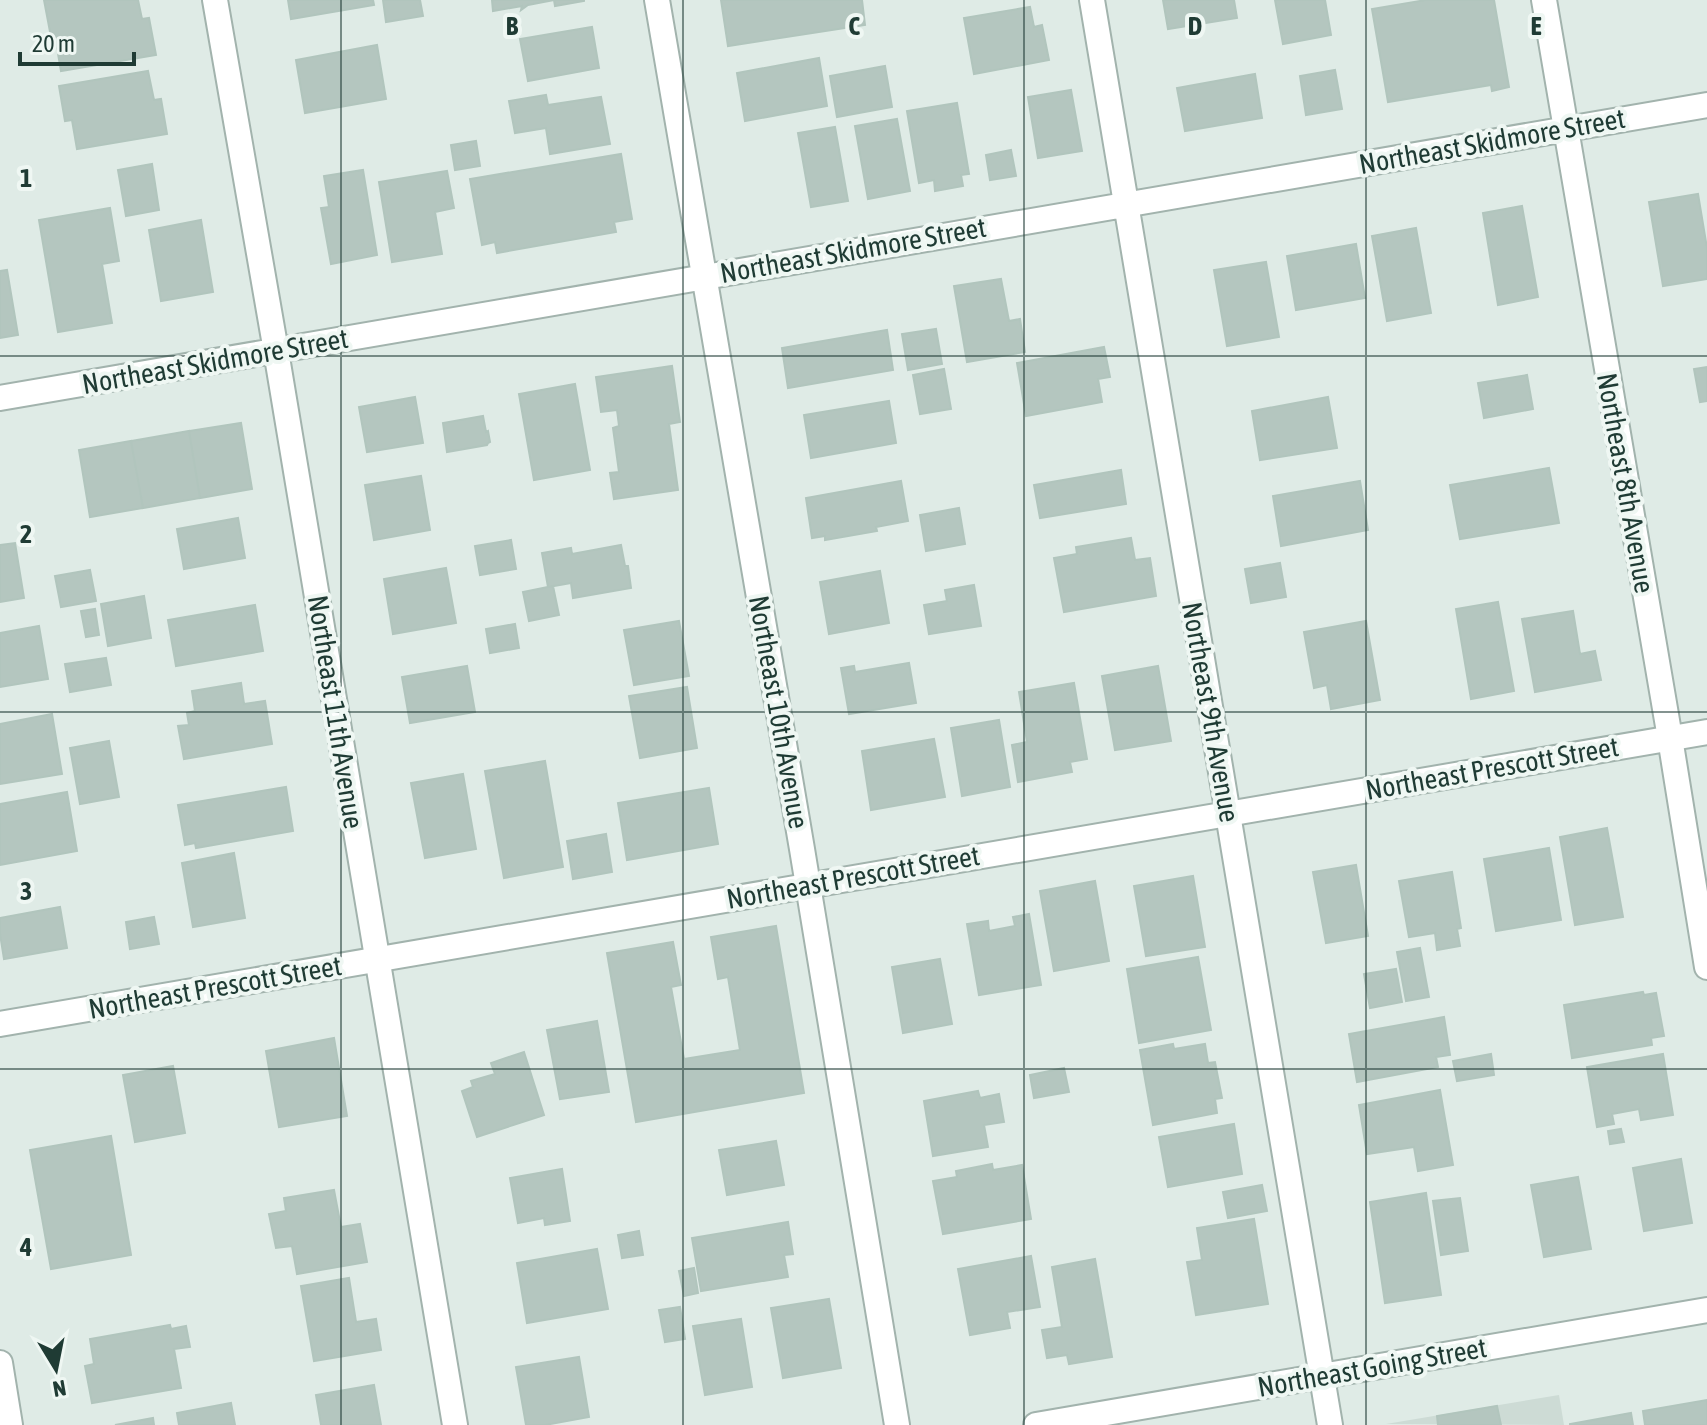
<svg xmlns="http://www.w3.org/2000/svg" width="1707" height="1425" font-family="'Asap Condensed',sans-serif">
<rect width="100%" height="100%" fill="#dfebe6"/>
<path fill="#cddbd5" d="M1559 1395 1564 1425 1386 1424Z"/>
<path fill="#b4c6bf" stroke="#b1c5bd" stroke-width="2" d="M44 0H138L142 19 149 18 156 55 61 71 55 36 51 37Z
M288 0H373L374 5 291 19Z
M383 0H420L423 16 386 22Z
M492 0H554L528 5 521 10 522 6 493 11Z
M554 0H584V1L555 6Z
M721 0H862L865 25 728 46Z
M1163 0H1234L1237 18 1168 29Z
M1275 0H1325L1331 35 1283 44Z
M1426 0H1494L1509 87 1492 91 1491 85 1388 102 1372 9Z
M1030 7 1034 27 1042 25 1049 60 974 74 964 18Z
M592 27 599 68 528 81 520 39Z
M377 45 386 99 305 113 296 60Z
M819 58 827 106 745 121 737 73Z
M885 66 892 107 837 117 830 76Z
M1335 70 1342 109 1306 115 1300 76Z
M148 71 154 100 161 99 167 134 77 149 72 120 65 121 59 86Z
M1255 74 1262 118 1185 131 1177 88Z
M1071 90 1082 151 1038 158 1028 97Z
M546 95 548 105 601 97 610 144 550 154 546 128 515 133 509 101Z
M957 103 969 174 961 175 963 186 935 191 934 180 919 183 907 111Z
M897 119 910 191 868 199 855 126Z
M835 127 848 201 811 207 798 133Z
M476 141 480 166 455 170 451 145Z
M1011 150 1016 176 990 180 986 155Z
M621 154 632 219 614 222 616 232 497 253 495 242 482 245 470 179Z
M152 164 159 210 126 216 118 170Z
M363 170 377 255 331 264 321 208 329 207 324 176Z
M447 171 454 208 435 212 442 254 392 262 379 182Z
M1698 194 1707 248V279L1663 286 1649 202Z
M1522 206 1538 297 1498 305 1483 213Z
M110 208 119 261 102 264 112 323 58 332 39 220Z
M201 220 213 292 161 301 149 230Z
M1416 228 1431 313 1387 321 1372 236Z
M1356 244 1365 298 1296 310 1287 256Z
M1266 262 1279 337 1227 346 1214 270Z
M7 270 18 335 0 338V271Z
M1001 279 1009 321 1020 319 1025 352 967 362 954 286Z
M936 329 942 364 908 370 902 334Z
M887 330 893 370 788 388 782 348Z
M1104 347 1110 377 1098 379 1102 402 1026 416 1017 363Z
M672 366 680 422 669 424 678 490 614 499 610 473 619 472 613 428 619 426 617 410 601 412 596 377Z
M1707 367V401L1700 402 1694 369Z
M944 369 951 409 920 414 913 375Z
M1527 375 1533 409 1484 418 1478 383Z
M575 384 590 470 534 480 519 394Z
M415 397 423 443 367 452 359 407Z
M1328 397 1337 448 1260 460 1252 411Z
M889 401 896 443 811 458 804 415Z
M483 416 486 432 488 431 490 442 488 443 487 445 447 452 443 423Z
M241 423 252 489 200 498 189 431Z
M189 431 200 498 143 508 131 441Z
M131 441 143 508 90 517 79 450Z
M1549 468 1559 523 1460 539 1450 485Z
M1121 470 1126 504 1040 518 1034 485Z
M421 476 430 530 374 540 365 485Z
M901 481 908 521 876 527 877 531 825 540V536L812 538 806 498Z
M1360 481 1368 530 1281 546 1273 496Z
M959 508 965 544 926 551 920 515Z
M238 518 245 558 184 569 177 529Z
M1131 538 1135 560 1150 558 1156 596 1064 612 1054 558 1077 554 1076 547Z
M511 540 516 569 480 575 475 546Z
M15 543 24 598 0 602V545Z
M621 545 625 566H628L631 588 573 598 571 583 548 587 542 553 571 548 572 554Z
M1280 563 1286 597 1251 603 1245 569Z
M446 568 456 623 393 634 384 579Z
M90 570 96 601 61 607 55 576Z
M880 571 889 623 829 634 820 582Z
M974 585 981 626 929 634 924 605 947 601 945 590Z
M553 586 559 615 529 621 523 592Z
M144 596 151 638 108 646 101 604Z
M1498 602 1514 691 1471 699 1456 609Z
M255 605 263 651 176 666 168 620Z
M95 609 99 635 86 637 81 611Z
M1573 611 1580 654 1595 651 1601 680 1535 692 1522 619Z
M679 621 689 676 634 685 624 630Z
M1366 621 1380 700 1331 709 1327 685 1314 688 1304 632Z
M515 624 519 648 490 653 486 629Z
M39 626 48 679 0 687V633Z
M106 658 111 685 70 692 65 664Z
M909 663 916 703 849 714 841 668 854 666 855 672Z
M467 666 475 712 410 723 402 677Z
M1158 666 1171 741 1115 750 1102 676Z
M241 683 244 704 265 701 272 744 184 759 178 726 189 725 187 713 195 711 192 691Z
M1074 683 1087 759 1070 762 1072 772 1018 782 1012 745 1027 742 1019 692Z
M687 687 697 748 640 758 629 696Z
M52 714 62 774 0 784V724Z
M999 720 1010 787 962 796 951 728Z
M934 739 945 797 871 810 862 751Z
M109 741 119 797 80 804 70 748Z
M545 761 563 867 504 878 485 771Z
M463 774 476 849 425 858 411 783Z
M286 787 293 831 196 848 195 843 185 845 178 805Z
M709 788 718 844 627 860 618 803Z
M67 792 77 851 0 865V804Z
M1607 828 1623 917 1575 925 1560 837Z
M606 834 612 872 573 879 567 841Z
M1549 848 1561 920 1496 931 1484 859Z
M234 853 245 918 193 927 182 863Z
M1356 865 1368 936 1326 943 1313 872Z
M1452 872 1461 928 1457 929 1460 946 1437 950 1435 933 1409 937 1399 881Z
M1193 876 1205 947 1146 956 1134 886Z
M1095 881 1109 961 1054 971 1040 891Z
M60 907 67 948 4 959 0 934V918Z
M1029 914 1041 985 979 995 967 924 988 921 989 931 1015 926 1013 917Z
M154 917 159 944 130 949 126 922Z
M776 926 804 1093 636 1122 607 953 673 942 681 985 671 987 684 1059 740 1050 728 977 718 979 711 937Z
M1420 948 1429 997 1406 1001 1397 952Z
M1198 957 1211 1030 1139 1043 1127 969Z
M940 959 952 1024 903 1033 892 967Z
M1396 969 1402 1002 1370 1008 1364 974Z
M1643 992 1644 995 1656 993 1664 1036 1651 1038 1652 1045 1572 1058 1564 1005Z
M1444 1017 1450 1055 1436 1057 1438 1067 1357 1082 1349 1034Z
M597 1021 609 1092 560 1099 547 1030Z
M334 1038 347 1116 279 1127 266 1051Z
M1173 1044 1174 1049 1205 1044 1208 1063 1215 1062 1222 1098 1215 1099 1217 1113 1153 1125 1140 1050Z
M524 1052 544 1115 477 1137 462 1091 473 1087 471 1081 495 1074 491 1063Z
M1491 1054 1494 1075 1457 1081 1453 1061Z
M1663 1054 1673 1115 1641 1120 1639 1109 1612 1114 1614 1124 1597 1127 1587 1067Z
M173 1066 185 1133 135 1142 123 1075Z
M1064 1068 1069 1092 1034 1098 1030 1075Z
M1440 1090 1453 1165 1418 1171 1414 1147 1367 1154 1359 1105Z
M978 1091 980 1098 999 1094 1004 1122 984 1125 988 1147 933 1156 924 1101Z
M1234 1124 1242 1174 1168 1187 1159 1137Z
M1621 1129 1624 1142 1610 1144 1608 1131Z
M111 1136 131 1255 51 1269 30 1150Z
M776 1141 784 1185 727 1195 719 1150Z
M1681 1159 1692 1223 1644 1231 1633 1168Z
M992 1164 993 1170 1022 1165 1031 1219 943 1234 933 1181 957 1177 956 1171Z
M562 1169 570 1221 545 1225 544 1218 518 1223 510 1178Z
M1578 1177 1591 1249 1544 1257 1531 1185Z
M1262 1185 1267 1211 1228 1218 1223 1192Z
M334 1190 341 1227 360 1224 367 1262 297 1274 292 1246 276 1248 269 1214 286 1211 284 1198Z
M1426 1193 1441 1295 1385 1303 1370 1202Z
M1460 1198 1468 1251 1441 1255 1433 1201Z
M1254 1219 1268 1304 1196 1315 1187 1262 1202 1260 1197 1228Z
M788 1222 793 1254 784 1255 788 1277 701 1291 692 1238Z
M639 1231 643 1255 622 1258 618 1235Z
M597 1249 608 1309 527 1323 517 1263Z
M1031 1256 1040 1307 1007 1312 1010 1328 970 1335 958 1269Z
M1095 1259 1112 1357 1069 1364 1067 1355 1047 1358 1042 1330 1062 1327 1052 1267Z
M694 1268 698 1293 684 1296 679 1271Z
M349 1278 356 1322 376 1319 381 1350 314 1361 301 1286Z
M829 1299 841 1368 783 1378 771 1308Z
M680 1307 685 1339 665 1342 659 1310Z
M741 1319 752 1387 705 1395 693 1326Z
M170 1325 171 1329 186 1326 190 1347 174 1349 181 1388 92 1403 85 1366 94 1364 90 1339Z
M579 1357 589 1417 545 1425H526L516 1367Z
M374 1385 381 1425H321L316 1395Z
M1707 1400V1425H1645L1643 1411Z
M231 1403 235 1425H179L177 1413Z
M1497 1406 1501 1425H1438L1437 1416Z
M1631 1413 1633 1425H1570V1424Z
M153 1418 154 1425H115Z"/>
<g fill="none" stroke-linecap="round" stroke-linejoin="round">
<g stroke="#a2b3ad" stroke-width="28">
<path id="minor" d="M215 0 276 351 455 1425
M657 0 802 849 897 1425
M1092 0 1330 1425
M1544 0 1670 738 1707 967
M0 398 1707 105
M0 1363 10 1425
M1036 1425 1707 1310"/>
</g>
<g stroke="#a2b3ad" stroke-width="28">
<path id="tertiary" d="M0 1024 1707 732"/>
</g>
<use href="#minor" stroke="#fff" stroke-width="24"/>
<use href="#tertiary" stroke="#fff" stroke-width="24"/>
</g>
<path fill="none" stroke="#1f3b34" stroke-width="2" stroke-opacity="0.55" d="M341 0V1425M683 0V1425M1024 0V1425M1366 0V1425M0 356H1707M0 712H1707M0 1069H1707"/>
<g text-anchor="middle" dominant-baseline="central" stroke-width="8" stroke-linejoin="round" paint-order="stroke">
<g font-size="28" fill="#1f3b34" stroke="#eff7f3">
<text transform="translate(1492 141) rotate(-10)">Northeast Skidmore Street</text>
<text transform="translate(853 250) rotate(-10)">Northeast Skidmore Street</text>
<text transform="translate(215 361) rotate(-10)">Northeast Skidmore Street</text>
<text transform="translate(1626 483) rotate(80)">Northeast 8th Avenue</text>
<text transform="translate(336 712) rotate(81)">Northeast 11th Avenue</text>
<text transform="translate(779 712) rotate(80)">Northeast 10th Avenue</text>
<text transform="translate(1211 712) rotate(80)">Northeast 9th Avenue</text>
<text transform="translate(1492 768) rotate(-10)">Northeast Prescott Street</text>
<text transform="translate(853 877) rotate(-10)">Northeast Prescott Street</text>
<text transform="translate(215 987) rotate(-10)">Northeast Prescott Street</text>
<text transform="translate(1372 1367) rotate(-10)">Northeast Going Street</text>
</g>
</g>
<g font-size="26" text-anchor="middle" font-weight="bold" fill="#1f3b34" stroke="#eff7f3" stroke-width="8" stroke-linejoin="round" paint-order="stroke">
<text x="512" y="35">B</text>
<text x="854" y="35">C</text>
<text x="1195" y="35">D</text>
<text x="1536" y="35">E</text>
<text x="26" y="187">1</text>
<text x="26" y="543">2</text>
<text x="26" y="900">3</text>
<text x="26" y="1256">4</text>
</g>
<g transform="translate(56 1369) rotate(170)" stroke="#eff7f3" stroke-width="6" paint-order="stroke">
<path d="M0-6L14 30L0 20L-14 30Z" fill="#1f3b34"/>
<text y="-12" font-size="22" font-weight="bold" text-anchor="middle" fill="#1f3b34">N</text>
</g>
<path d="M20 52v12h114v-12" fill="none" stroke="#1f3b34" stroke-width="4"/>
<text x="32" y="52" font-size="24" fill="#1f3b34" stroke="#eff7f3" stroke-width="6" paint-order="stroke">20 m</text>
</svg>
